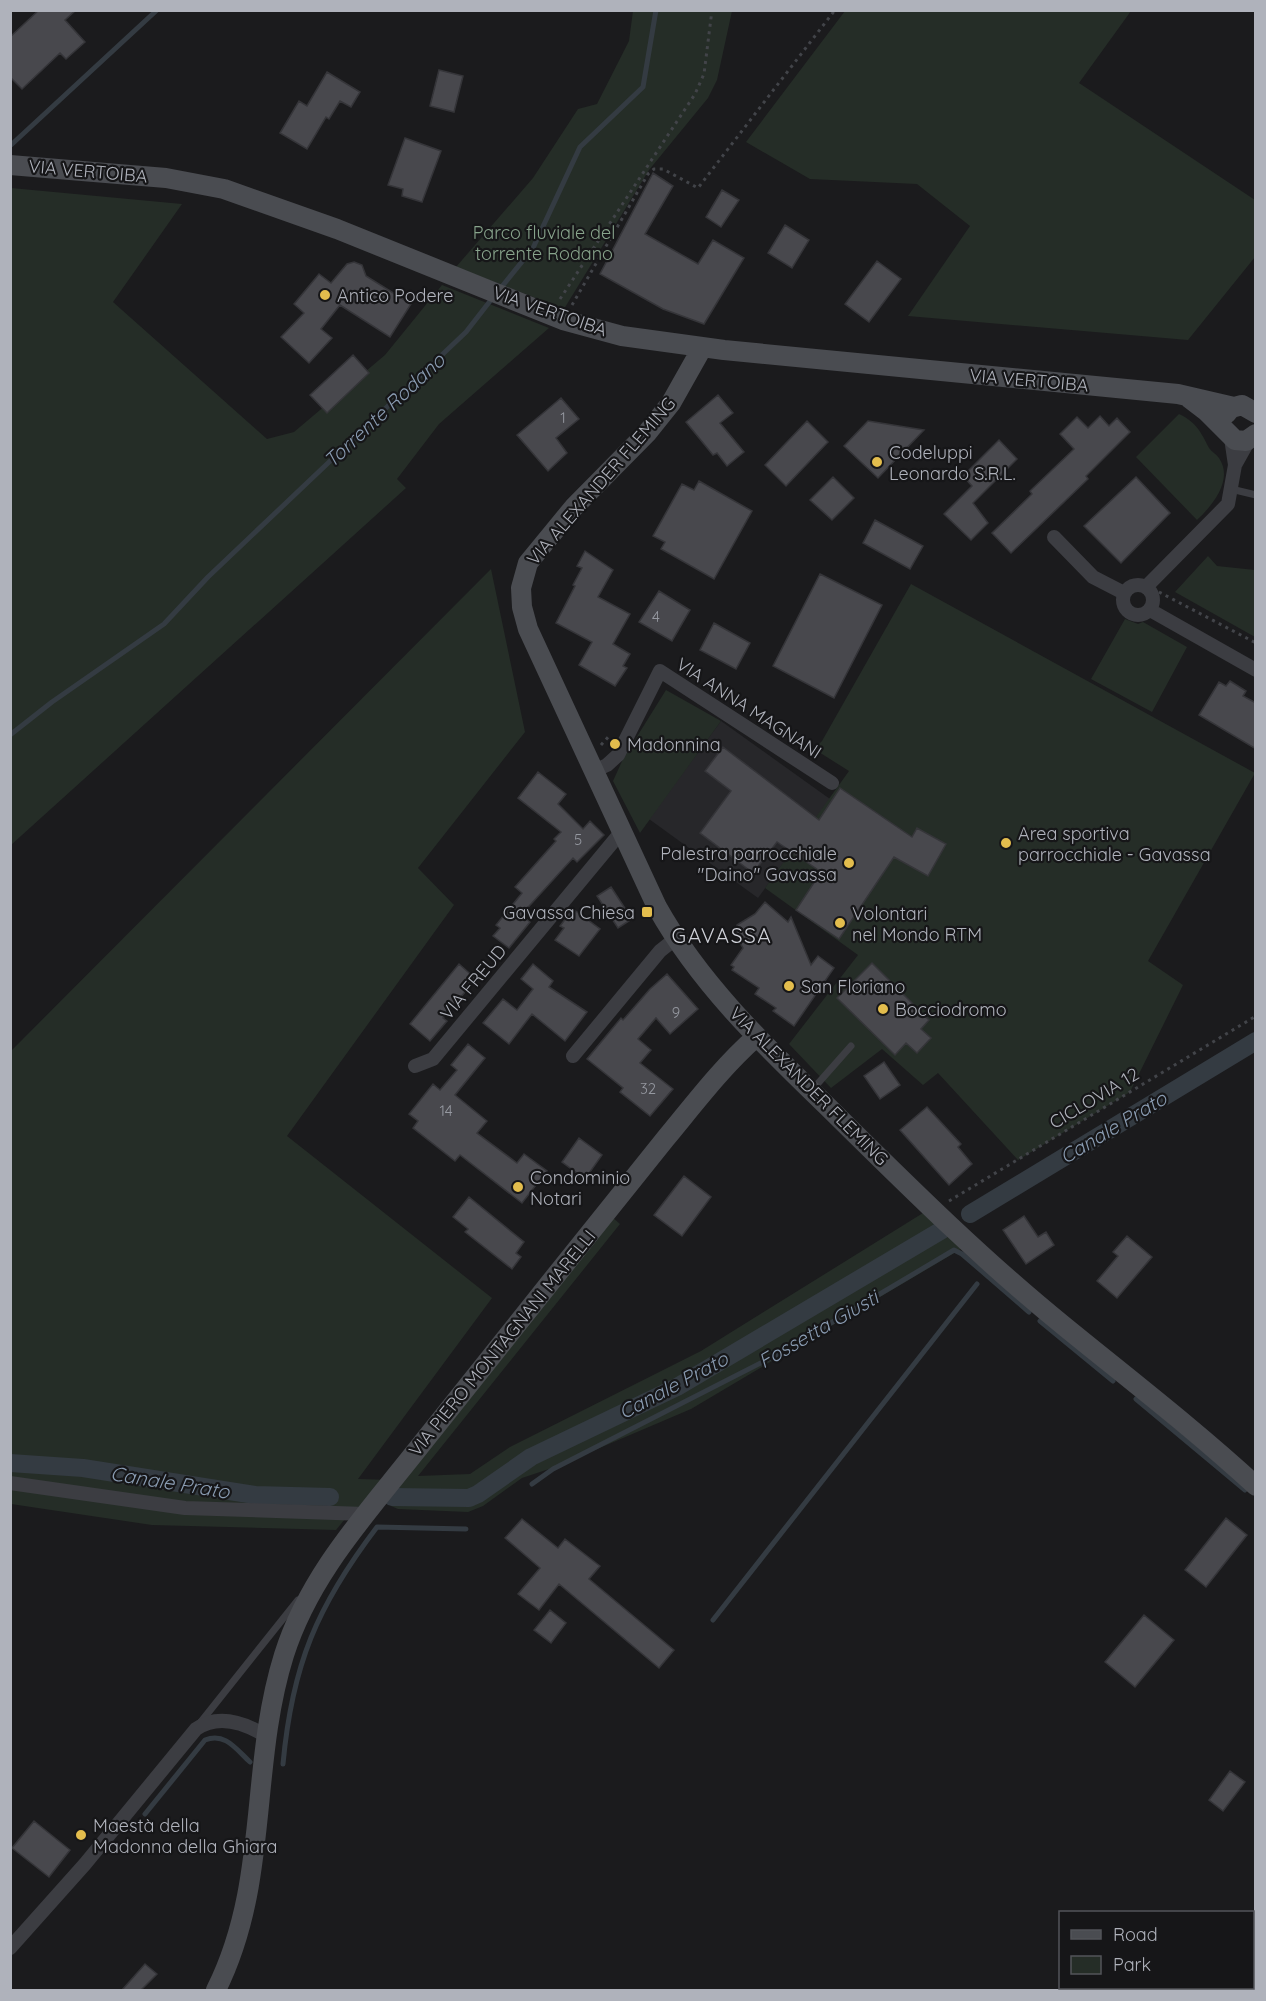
<svg xmlns="http://www.w3.org/2000/svg" width="1266" height="2001" font-family="Quicksand,sans-serif">
<rect width="100%" height="100%" fill="#1b1b1d"/>
<path fill="#27272a" d="M721 721 830 799 758 898 649 819Z"/>
<path fill="#252d27" d="M633 11H732L717 80 708 98 649 170 564 309 456 267 533 178 578 109 597 104 629 41Z
M845 11H1131L1079 83 1255 200V257L1188 340 908 316 970 226 917 184 810 179 746 142Z
M11 188 182 204 113 302 267 439 294 432 385 355 442 285 549 328 439 424 397 479 406 488 11 845Z
M1179 414C1196 422 1201 432 1209 448 1212 452 1216 454 1219 458 1234 480 1212 506 1197 520L1136 457Z
M1208 556 1217 566 1255 570V637L1175 592Z
M491 569 525 732 418 868 454 905 287 1136 492 1298 358 1479 392 1480 365 1514H349L336 1530 152 1525 11 1504 10 1052Z
M911 584 1255 773 1148 961 1183 985 1130 1092 1018 1160 938 1073 923 1085 882 1049 831 1088 789 1044 858 955 765 888 849 771 814 749 822 741Z
M1125 619 1138 624 1143 622 1187 647 1152 712 1091 679Z
M666 690 721 721 640 833 613 781 623 759Z
M923 1213 961 1249 691 1409 555 1467 522 1478 483 1506 468 1512 398 1509 391 1506 387 1500 612 1217 620 1224 418 1476 470 1474 510 1447 701 1351Z"/>
<g fill="none" stroke-linecap="round" stroke-linejoin="round">
<path stroke="#343b42" stroke-width="5" d="M11 145 157 10
M500 289 533 248 580 147 643 87 656 10
M10 735 52 702 164 624 208 577 466 332 494 296
M1040 1321 1113 1381
M1136 1399 1245 1490
M532 1484 553 1469 782 1352 954 1250 962 1254 1029 1312
M713 1620 977 1284
M283 1764C292 1665 317 1606 377 1527L466 1529
M145 1814 205 1740C225 1732 236 1749 250 1762"/>
<path stroke="#343b42" stroke-width="18" d="M970 1214 1256 1041
M10 1463 83 1468 255 1495 330 1497
M392 1497 469 1498 478 1494 531 1457 677 1387 942 1230"/>
</g>
<path fill="#48484d" stroke="#353539" stroke-width="1.5" d="M39 10H76L65 20 85 42 66 59 60 53 22 89 10 77V37Z
M439 70 463 76 454 112 430 106Z
M327 72 360 92 351 107 340 101 329 119 326 117 307 149 280 133 299 101 307 106Z
M405 138 441 151 422 202 402 196 403 189 388 185Z
M653 173 673 186 645 234 698 264 713 240 744 258 704 324 663 309 600 274Z
M722 190 739 200 721 227 706 217Z
M785 225 809 240 792 268 768 253Z
M877 261 901 279 869 322 845 304Z
M354 262 362 265 366 276 411 304 390 337 340 305 321 329 332 338 309 363 281 337 304 313 294 304 319 274 331 283 347 264Z
M353 355 369 373 327 413 310 395Z
M718 395 733 413 720 423 744 452 727 466 717 453 713 455 686 422Z
M561 398 579 419 556 438 567 453 548 471 517 435Z
M1100 416 1109 426 1117 418 1130 432 1086 476 1088 479 1011 553 992 533 1032 494 1030 491 1074 449 1060 434 1077 417 1088 428Z
M807 421 828 442 786 486 765 465Z
M868 421 924 430 878 478 844 446Z
M999 440 1017 459 973 503 988 523 971 540 944 514 972 486 963 476Z
M833 477 854 498 832 520 810 500Z
M1136 477 1170 513 1121 563 1084 526Z
M699 481 752 511 714 579 661 549 665 542 653 536 682 484 694 490Z
M875 520 923 546 910 569 863 543Z
M585 551 613 570 598 597 630 614 613 644 630 654 623 666 627 668 615 686 579 665 592 642 556 623 575 586 573 585 582 568 577 566Z
M820 574 882 605 834 698 773 666Z
M659 591 690 610 672 641 639 622Z
M714 623 750 643 736 669 700 650Z
M1230 681 1246 691 1243 696 1256 703V749L1199 715 1219 682 1226 686Z
M723 747 819 820 840 788 912 837 917 828 946 844 928 876 894 857 839 939 796 910 821 872 777 842 753 873 700 833 731 791 705 771Z
M538 772 566 794 558 804 583 829 590 821 604 835 577 862 573 858 521 915 530 922 509 948 493 936 500 928 496 925 522 893 515 887 556 841 554 839 561 832 518 798Z
M611 887 632 919 618 928 597 896Z
M765 902 788 922 791 917 811 965 818 956 834 968 794 1026 773 1011 776 1008 755 994 759 988 732 970 734 967 731 965 743 948 736 936 737 925 755 914Z
M573 909 600 929 579 956 555 940 564 928 560 926Z
M872 963 929 1020 921 1029 931 1038 917 1053 906 1043 895 1055 837 998Z
M459 964 476 979 443 1018 447 1021 430 1041 410 1024Z
M533 964 553 981 549 987 587 1012 565 1041 532 1014 509 1044 483 1023 503 999 517 1010 533 989 521 979Z
M667 974 698 1009 670 1034 656 1018 638 1039 651 1050 640 1063 673 1089 650 1116 620 1092 623 1088 587 1059 621 1018 623 1020 650 989Z
M468 1044 485 1058 455 1095 487 1121 477 1133 517 1163 524 1154 547 1171 522 1203 460 1155 455 1161 413 1128 418 1121 409 1114 433 1084 440 1090 457 1070 451 1065Z
M884 1062 900 1085 880 1099 864 1076Z
M927 1107 961 1144 958 1147 972 1164 949 1185 900 1130Z
M579 1138 602 1155 585 1179 562 1162Z
M684 1176 711 1197 682 1236 654 1215Z
M469 1197 524 1242 516 1253 521 1257 512 1269 465 1232 468 1229 453 1217Z
M1024 1216 1038 1237 1046 1232 1054 1245 1026 1264 1003 1230Z
M1127 1236 1152 1257 1117 1298 1097 1281 1118 1256 1113 1252Z
M1226 1518 1247 1535 1206 1587 1185 1570Z
M522 1519 558 1548 565 1539 600 1566 589 1579 674 1650 659 1668 559 1584 539 1610 518 1594 540 1568 505 1538Z
M550 1610 566 1623 551 1643 534 1630Z
M1144 1615 1174 1640 1135 1687 1105 1662Z
M1230 1771 1245 1782 1223 1811 1209 1800Z
M34 1821 70 1850 49 1877 12 1848Z
M145 1964 157 1974 141 1990H122Z"/>
<g fill="none" stroke-linecap="round" stroke-linejoin="round">
<path stroke="#424449" stroke-width="3" stroke-dasharray="3 4.5" stroke-linecap="butt" d="M560 299 695 94 704 74 712 10
M572 305 648 174 654 169H663L698 188 835 10
M1159 592 1256 643
M601 745 609 736 611 738
M949 1201 1256 1016"/>
<path stroke="#3c3d42" stroke-width="7" d="M1231 489 1256 495
M813 1089 851 1046
M200 1723 298 1600"/>
<path stroke="#3c3d42" stroke-width="14" d="M1231 438 1235 465 1249 440
M1054 537 1093 577 1124 593
M1123 600a15 15 0 1 1 30 0a15 15 0 1 1-30 0Z
M1146 587 1228 504 1235 465
M1150 610 1256 670
M594 771 607 765 618 755 660 671 832 783
M573 1056 660 951 675 939
M415 1066 433 1059 622 831
M10 1483 185 1508 365 1514
M10 1948 85 1864 196 1729C219 1713 245 1723 266 1736"/>
<path stroke="#4a4c51" stroke-width="20" d="M10 165 166 178 224 189 337 229 563 320 622 336 724 350 1178 394 1234 407
M702 348 671 403 647 433 574 507 528 563 521 588 522 607 528 629 657 907C700 984 764 1045 827 1106 904 1182 980 1258 1064 1326 1129 1379 1194 1429 1256 1486
M1189 398 1206 411 1235 440 1246 441 1256 434
M1226 414 1231 408 1242 405 1256 413
M216 1990C270 1882 249 1767 284 1655 308 1579 360 1521 408 1461 455 1402 502 1343 549 1284 588 1235 627 1187 666 1138 695 1103 722 1067 756 1037"/>
</g>
<g fill="#e3bd4d" stroke="#161618" stroke-width="2">
<circle cx="325" cy="295" r="6"/>
<circle cx="877" cy="462" r="6"/>
<circle cx="615" cy="744" r="6"/>
<circle cx="1006" cy="843" r="6"/>
<circle cx="849" cy="863" r="6"/>
<rect x="641" y="906" width="12" height="12" rx="3"/>
<circle cx="840" cy="923" r="6"/>
<circle cx="789" cy="986" r="6"/>
<circle cx="883" cy="1009" r="6"/>
<circle cx="518" cy="1187" r="6"/>
<circle cx="81" cy="1835" r="6"/>
</g>
<g text-anchor="middle" dominant-baseline="central" stroke-width="4.5" stroke-linejoin="round" paint-order="stroke">
<g font-size="15" fill="#9598a0">
<text x="563" y="417">1</text>
<text x="656" y="616">4</text>
<text x="578" y="839">5</text>
<text x="676" y="1012">9</text>
<text x="648" y="1088">32</text>
<text x="446" y="1110">14</text>
</g>
<g font-size="18" fill="#afb2bb" stroke="#161618">
<text transform="translate(88 171) rotate(5)">VIA VERTOIBA</text>
<text transform="translate(550 311) rotate(19)">VIA VERTOIBA</text>
<text transform="translate(1029 380) rotate(5)">VIA VERTOIBA</text>
<text transform="translate(601 481) rotate(-49)">VIA ALEXANDER FLEMING</text>
<text transform="translate(749 708) rotate(33)">VIA ANNA MAGNANI</text>
<text transform="translate(473 982) rotate(-50)">VIA FREUD</text>
<text transform="translate(809 1086) rotate(45)">VIA ALEXANDER FLEMING</text>
<text transform="translate(1094 1098) rotate(-31)">CICLOVIA 12</text>
<text transform="translate(502 1343) rotate(-51)">VIA PIERO MONTAGNANI MARELLI</text>
</g>
<g font-size="18" fill="#88a48c" stroke="#161618">
<text x="544" y="232">Parco fluviale del<tspan x="544" dy="21">torrente Rodano</tspan></text>
</g>
<g font-size="18" fill="#afb2bb" stroke="#161618" text-anchor="start">
<text x="337" y="295">Antico Podere</text>
<text x="889" y="452">Codeluppi<tspan x="889" dy="21">Leonardo S.R.L.</tspan></text>
<text x="627" y="744">Madonnina</text>
<text x="1018" y="833">Area sportiva<tspan x="1018" dy="21">parrocchiale - Gavassa</tspan></text>
<text x="837" y="853" text-anchor="end">Palestra parrocchiale<tspan x="837" dy="21">"Daino" Gavassa</tspan></text>
<text x="635" y="912" text-anchor="end">Gavassa Chiesa</text>
<text x="852" y="913">Volontari<tspan x="852" dy="21">nel Mondo RTM</tspan></text>
<text x="801" y="986">San Floriano</text>
<text x="895" y="1009">Bocciodromo</text>
<text x="530" y="1177">Condominio<tspan x="530" dy="21">Notari</tspan></text>
<text x="93" y="1825">Maestà della<tspan x="93" dy="21">Madonna della Ghiara</tspan></text>
</g>
<g font-size="20" font-style="italic" fill="#8a9cb2" stroke="#161618">
<text transform="translate(384 410) rotate(-43)">Torrente Rodano</text>
<text transform="translate(1113 1127) rotate(-31)">Canale Prato</text>
<text transform="translate(818 1329) rotate(-30)">Fossetta Giusti</text>
<text transform="translate(673 1385) rotate(-28)">Canale Prato</text>
<text transform="translate(170 1482) rotate(9)">Canale Prato</text>
</g>
<g font-size="21" letter-spacing="1.5" fill="#cfd1d8" stroke="#161618">
<text x="722" y="935">GAVASSA</text>
</g>
</g>
<rect width="1266" height="2001" fill="none" stroke="#afb2bb" stroke-width="24"/>
<rect x="1059" y="1911" width="195" height="78" fill="#161618" stroke="#535459" stroke-width="1.5"/>
<rect x="1071" y="1930" width="30" height="9" fill="#4a4c51" stroke="#535459" stroke-width="1.5"/>
<text x="1113" y="1941" font-size="18" fill="#afb2bb">Road</text>
<rect x="1071" y="1956" width="30" height="18" fill="#252d27" stroke="#535459" stroke-width="1.5"/>
<text x="1113" y="1971" font-size="18" fill="#afb2bb">Park</text>
</svg>
